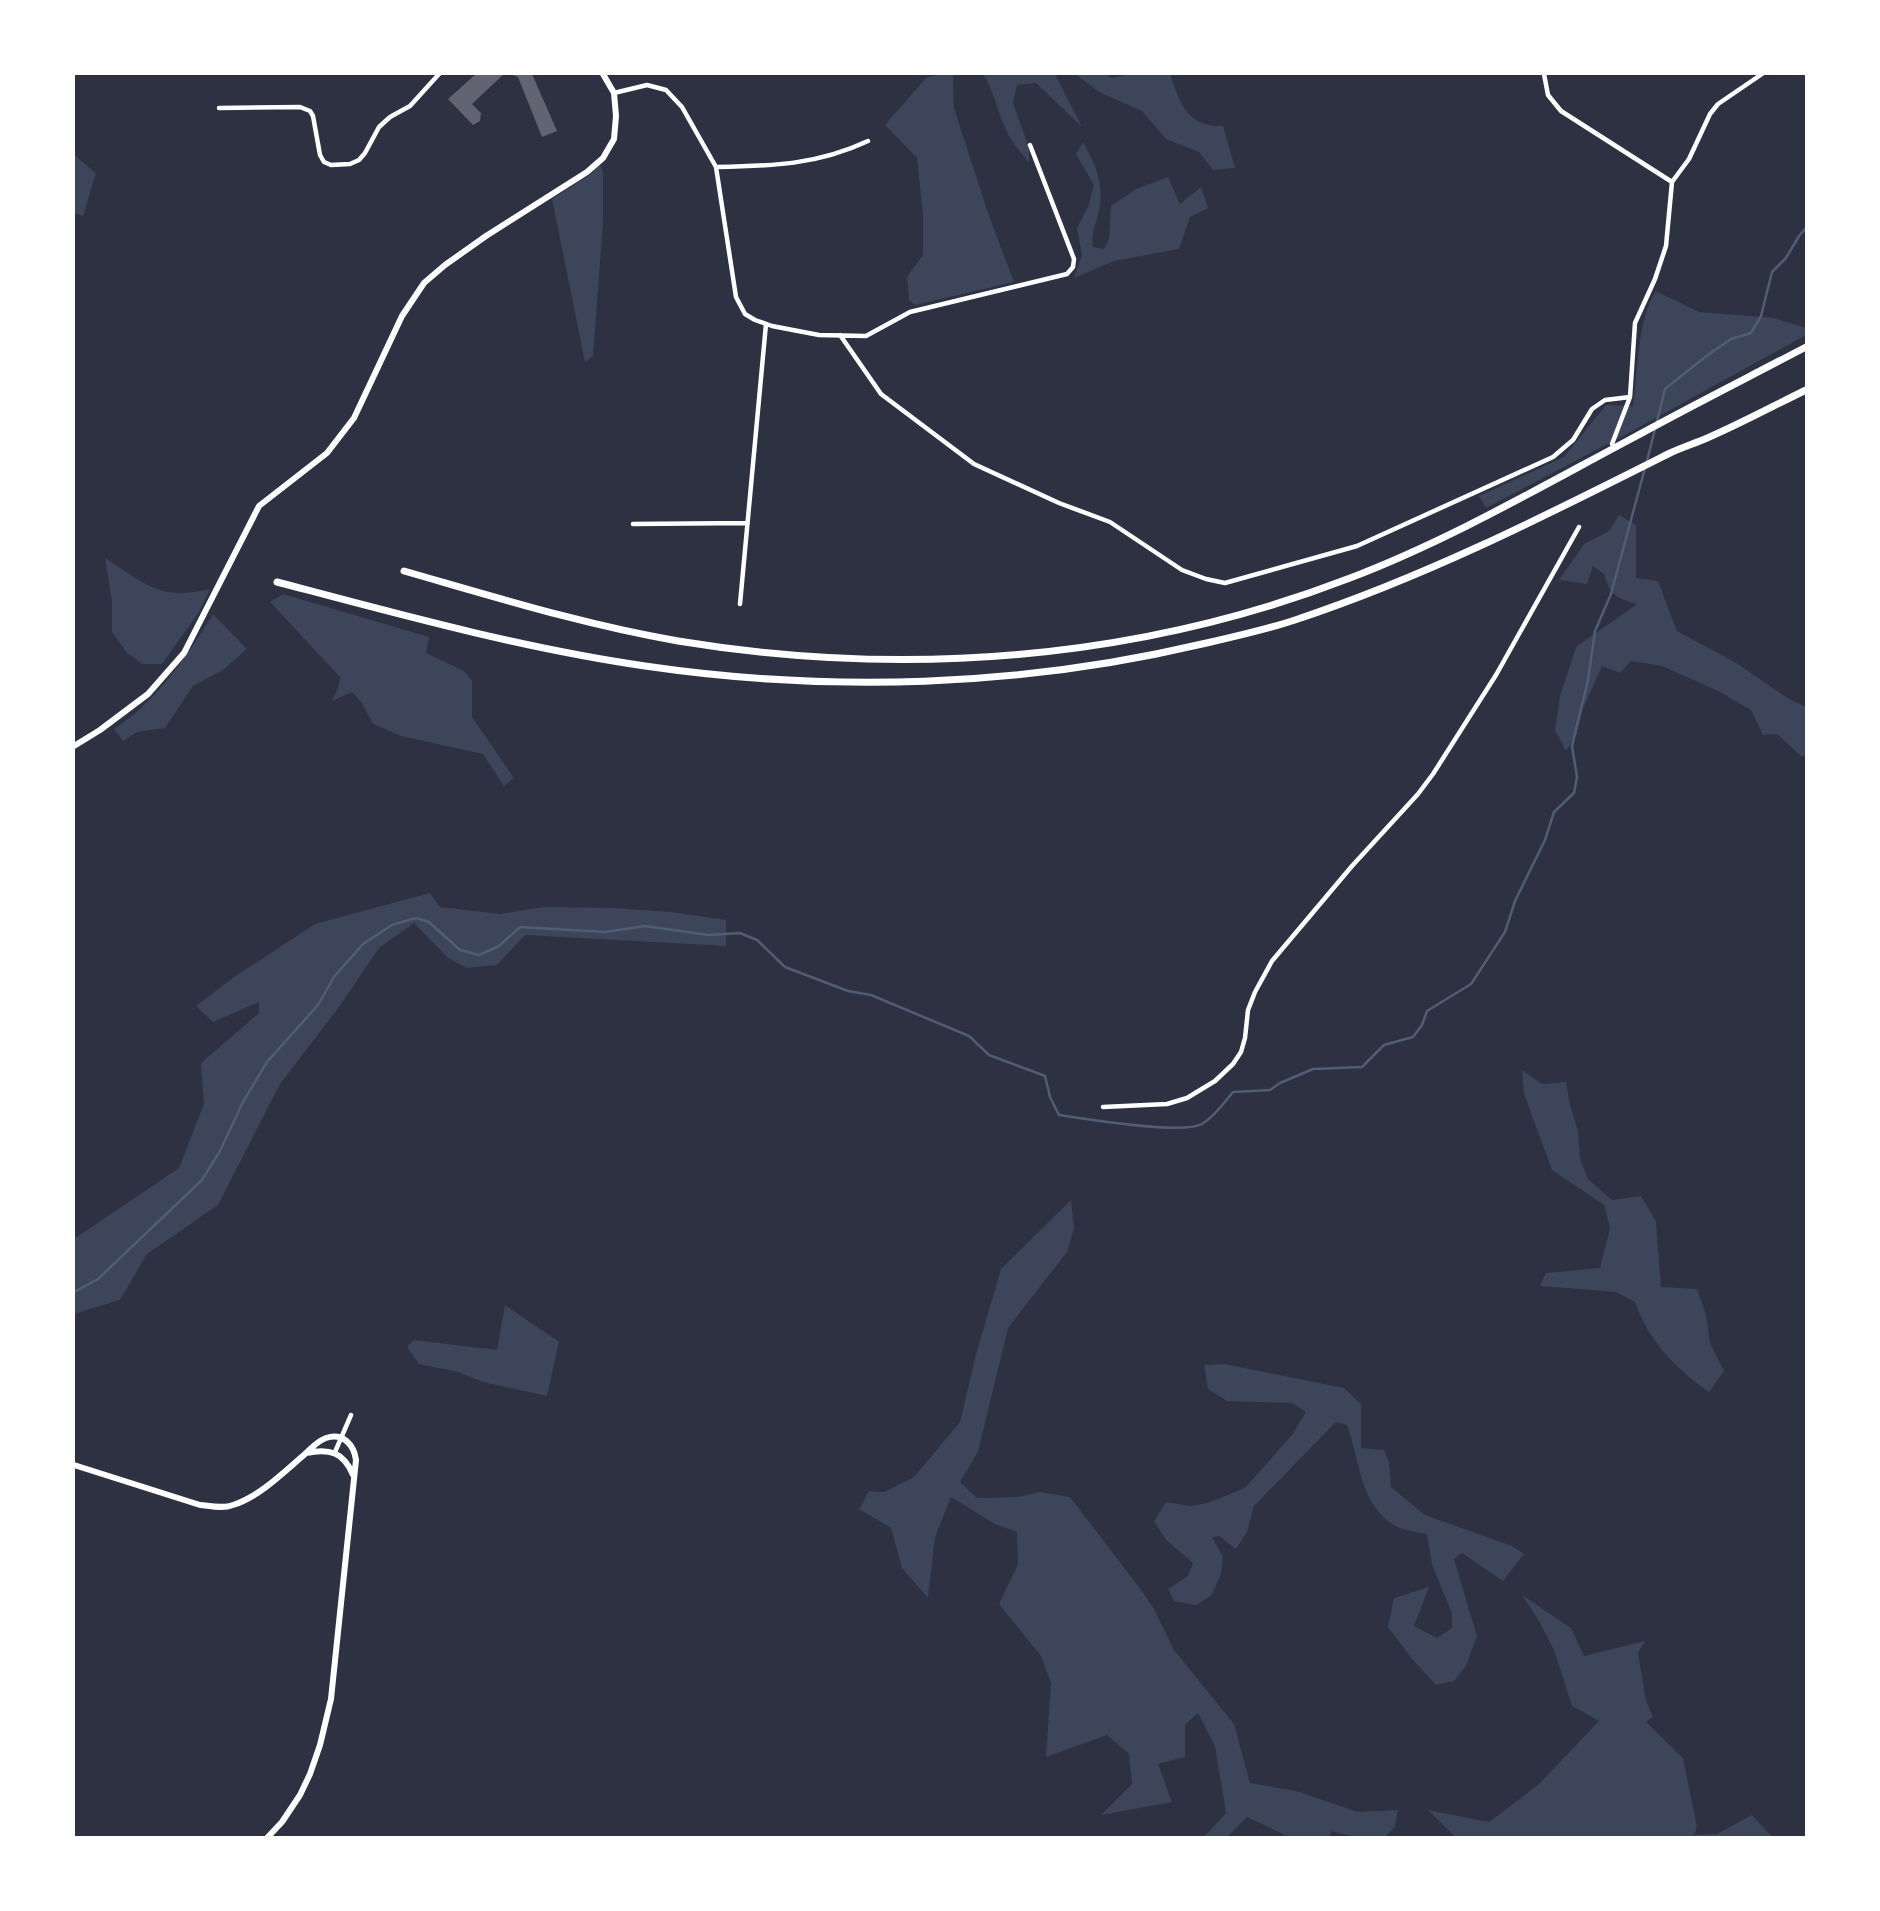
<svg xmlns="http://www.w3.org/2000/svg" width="1880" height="1911" font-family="Spectral,serif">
<rect width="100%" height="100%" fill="#2d3142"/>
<path fill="#3c4559" d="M941 74H953L954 108 987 210 1014 282 915 305 909 300 907 277 923 255V215L917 158 885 125 926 78Z
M983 74H1055L1082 127 1036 83 1017 85 1013 103 1029 148V163C1023 154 1014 146 1009 136 998 115 995 93 983 74Z
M1075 74H1104L1112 78 1130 74H1170C1180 103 1187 127 1223 126L1235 168 1213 170 1199 152 1166 139 1142 111 1099 92Z
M1083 142C1096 165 1104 183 1099 210 1096 226 1091 230 1093 247L1104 249 1109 239 1111 206 1136 189 1168 177 1180 204 1201 187 1208 208 1190 217 1179 249 1114 261 1074 278 1082 255 1077 228 1088 207 1094 185 1076 154Z
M74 155 96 173 83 216 74 213Z
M600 164 603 173V222L593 356 585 362 552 199 591 174Z
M1656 291 1699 312 1774 318 1806 328V335L1634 430 1486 508 1479 496 1564 457 1606 405 1633 406C1638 372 1637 319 1656 291Z
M1619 515 1636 525V578L1658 581 1677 631 1738 664 1789 699 1806 707V756H1801L1777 734 1763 735 1751 710 1716 690 1662 666 1631 661 1620 673 1602 666 1582 711 1577 734 1566 751 1555 730 1560 696 1576 647 1637 604C1617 598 1610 596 1604 574L1593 566 1587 584 1559 580 1584 544 1609 531Z
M105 558C147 584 158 601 210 589L199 612 162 664H142L126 652 112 632V602Z
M283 594 429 637 426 653 464 671 472 681V717L514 778 504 786 483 754 401 736 373 724 362 703 352 692 332 701 338 688 340 677 270 602Z
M213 614 247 649 223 670 193 686 165 728 137 732 123 741 114 729C155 703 188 655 213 614Z
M430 893 440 907 500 914 543 907 613 908 671 912 726 920V946L525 935 497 965 467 968 448 958 414 923 379 948 339 1007 280 1084 218 1205 147 1254 120 1300 74 1314V1239L179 1168 204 1104 201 1063 259 1013V1002L213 1022 196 1006 234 977 315 924Z
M1522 1070 1542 1084 1566 1082 1570 1105 1578 1131 1580 1159 1588 1179 1612 1200 1641 1196 1656 1221 1661 1287 1697 1289 1706 1315 1710 1343 1724 1371 1709 1392C1675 1368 1649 1342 1635 1302L1616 1292 1540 1286 1546 1273 1600 1268 1610 1228 1604 1205 1552 1170 1524 1094Z
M1071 1200 1074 1228 1067 1252 1008 1328 978 1452 960 1482 977 1498 1018 1497 1040 1492 1070 1497 1142 1591 1154 1609 1174 1650 1234 1724 1250 1783 1296 1791 1358 1812 1398 1810 1395 1827 1385 1837H1356L1331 1831 1329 1837H1289L1247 1817 1227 1837H1204L1226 1813 1215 1746 1198 1713 1185 1725V1757L1158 1764 1172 1802 1101 1815 1132 1784 1129 1754 1107 1735 1046 1757 1051 1683 1041 1656 999 1604 1018 1564 1017 1532 995 1524 951 1497 935 1537 928 1598 902 1568 891 1528 859 1509 869 1491 884 1492 914 1477 960 1422 976 1354 1001 1269Z
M505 1305 559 1342 547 1396 483 1382 458 1372 419 1364 407 1347 414 1340 497 1350Z
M1225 1364 1344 1388 1361 1404V1448L1384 1450 1389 1462 1391 1487 1425 1515 1512 1546 1524 1554 1503 1581 1462 1553 1454 1559 1477 1636 1466 1666 1454 1681 1436 1685 1412 1659 1388 1627 1394 1598 1429 1587 1414 1626 1437 1638 1452 1628V1613L1432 1565 1427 1534C1418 1532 1408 1531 1400 1528 1360 1511 1360 1460 1347 1425L1336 1422 1254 1506 1247 1532 1236 1549 1219 1536 1212 1537 1223 1557 1221 1574 1211 1596 1196 1605 1174 1601 1168 1589 1188 1576 1193 1563 1166 1540 1154 1521 1166 1502 1190 1506 1208 1503 1245 1488 1292 1435 1306 1412 1292 1403 1227 1401 1208 1389 1204 1365Z
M1522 1595 1571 1628 1584 1656 1645 1641 1638 1653 1646 1701 1653 1717 1646 1722 1683 1758 1697 1827 1694 1835 1717 1834 1752 1815 1772 1837H1455L1428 1810 1489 1822 1539 1784 1599 1721 1572 1706 1554 1650 1539 1621Z"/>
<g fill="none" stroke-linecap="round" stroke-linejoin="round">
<path stroke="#4f5d75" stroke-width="2.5" d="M1647 461 1665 389 1705 357 1731 339 1751 333 1761 316 1772 272 1786 258 1799 236 1806 228
M74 1292 98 1279 202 1180 220 1151 243 1102 267 1062 318 1005 334 977 363 944 392 925 416 918 429 922 460 950 479 955 499 946 520 927 605 932 645 926 708 935 740 933 757 940 785 967 848 991 871 995 969 1036 989 1055 1045 1076 1050 1097 1059 1115C1086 1119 1182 1135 1202 1124 1214 1117 1224 1103 1233 1092L1270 1090 1280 1083 1313 1069 1362 1067 1384 1045 1413 1037 1422 1025 1427 1011 1471 984 1505 932 1515 901 1545 840 1554 812 1574 793 1577 777 1572 746 1588 680 1595 631 1611 594 1645 468"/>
</g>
<path fill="#626471" d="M476 74H504L472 104 481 113 480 121 473 125 448 99Z
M510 74H532L557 131 542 137 518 77Z"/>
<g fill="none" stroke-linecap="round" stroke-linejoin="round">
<path stroke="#fff" stroke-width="4.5" d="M1544 74 1548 95 1561 111 1672 182
M614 93 647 85 666 90 682 107 716 167 736 297 745 314 755 320 772 326 819 335 866 336 910 312 1067 274 1073 267 1074 259 1030 145
M219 108 300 107 310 111 313 116 320 155 324 162 331 165 350 164 359 160 365 153 379 127 390 117 410 106 439 74
M716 167C772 166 817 165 868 141
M840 335 881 394 974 464 1059 503 1110 522 1182 570 1206 579 1225 583 1357 546 1553 457 1573 440 1592 409 1605 400 1630 397
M1612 444 1630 397 1635 323 1655 279 1666 246 1672 182 1689 159 1710 114 1718 104 1762 74
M633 524 747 523
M740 604 766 324
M1103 1107 1167 1104 1187 1098 1215 1081 1233 1064 1241 1052 1245 1038 1248 1010 1255 992 1272 961 1352 866 1418 794 1433 774 1496 675 1579 527
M335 1452 351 1415"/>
<path stroke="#fff" stroke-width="6" d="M74 746 100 730 148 694 184 653 259 506 327 453 354 418 402 316 424 283 445 265 486 236 587 172 603 158 614 139 616 116 614 93 603 74
M306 1453C329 1448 344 1452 353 1475
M74 1465 200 1505C211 1506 223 1509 233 1505 259 1497 284 1472 305 1454 312 1448 317 1441 326 1438 343 1432 354 1445 356 1460L331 1699 320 1745 310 1774 300 1795 282 1822 267 1838"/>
<path stroke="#fff" stroke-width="7" d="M404 571C495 597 585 625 678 641 903 678 1136 661 1350 578 1447 541 1537 489 1629 440 1687 408 1747 378 1806 347
M277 582C398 614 521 648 645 666 830 693 1020 687 1202 644 1233 637 1265 630 1295 620 1425 577 1547 515 1668 454 1680 448 1693 444 1705 439 1740 424 1773 406 1806 390"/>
</g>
<rect width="1880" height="1911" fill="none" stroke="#ffffff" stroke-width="150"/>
</svg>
